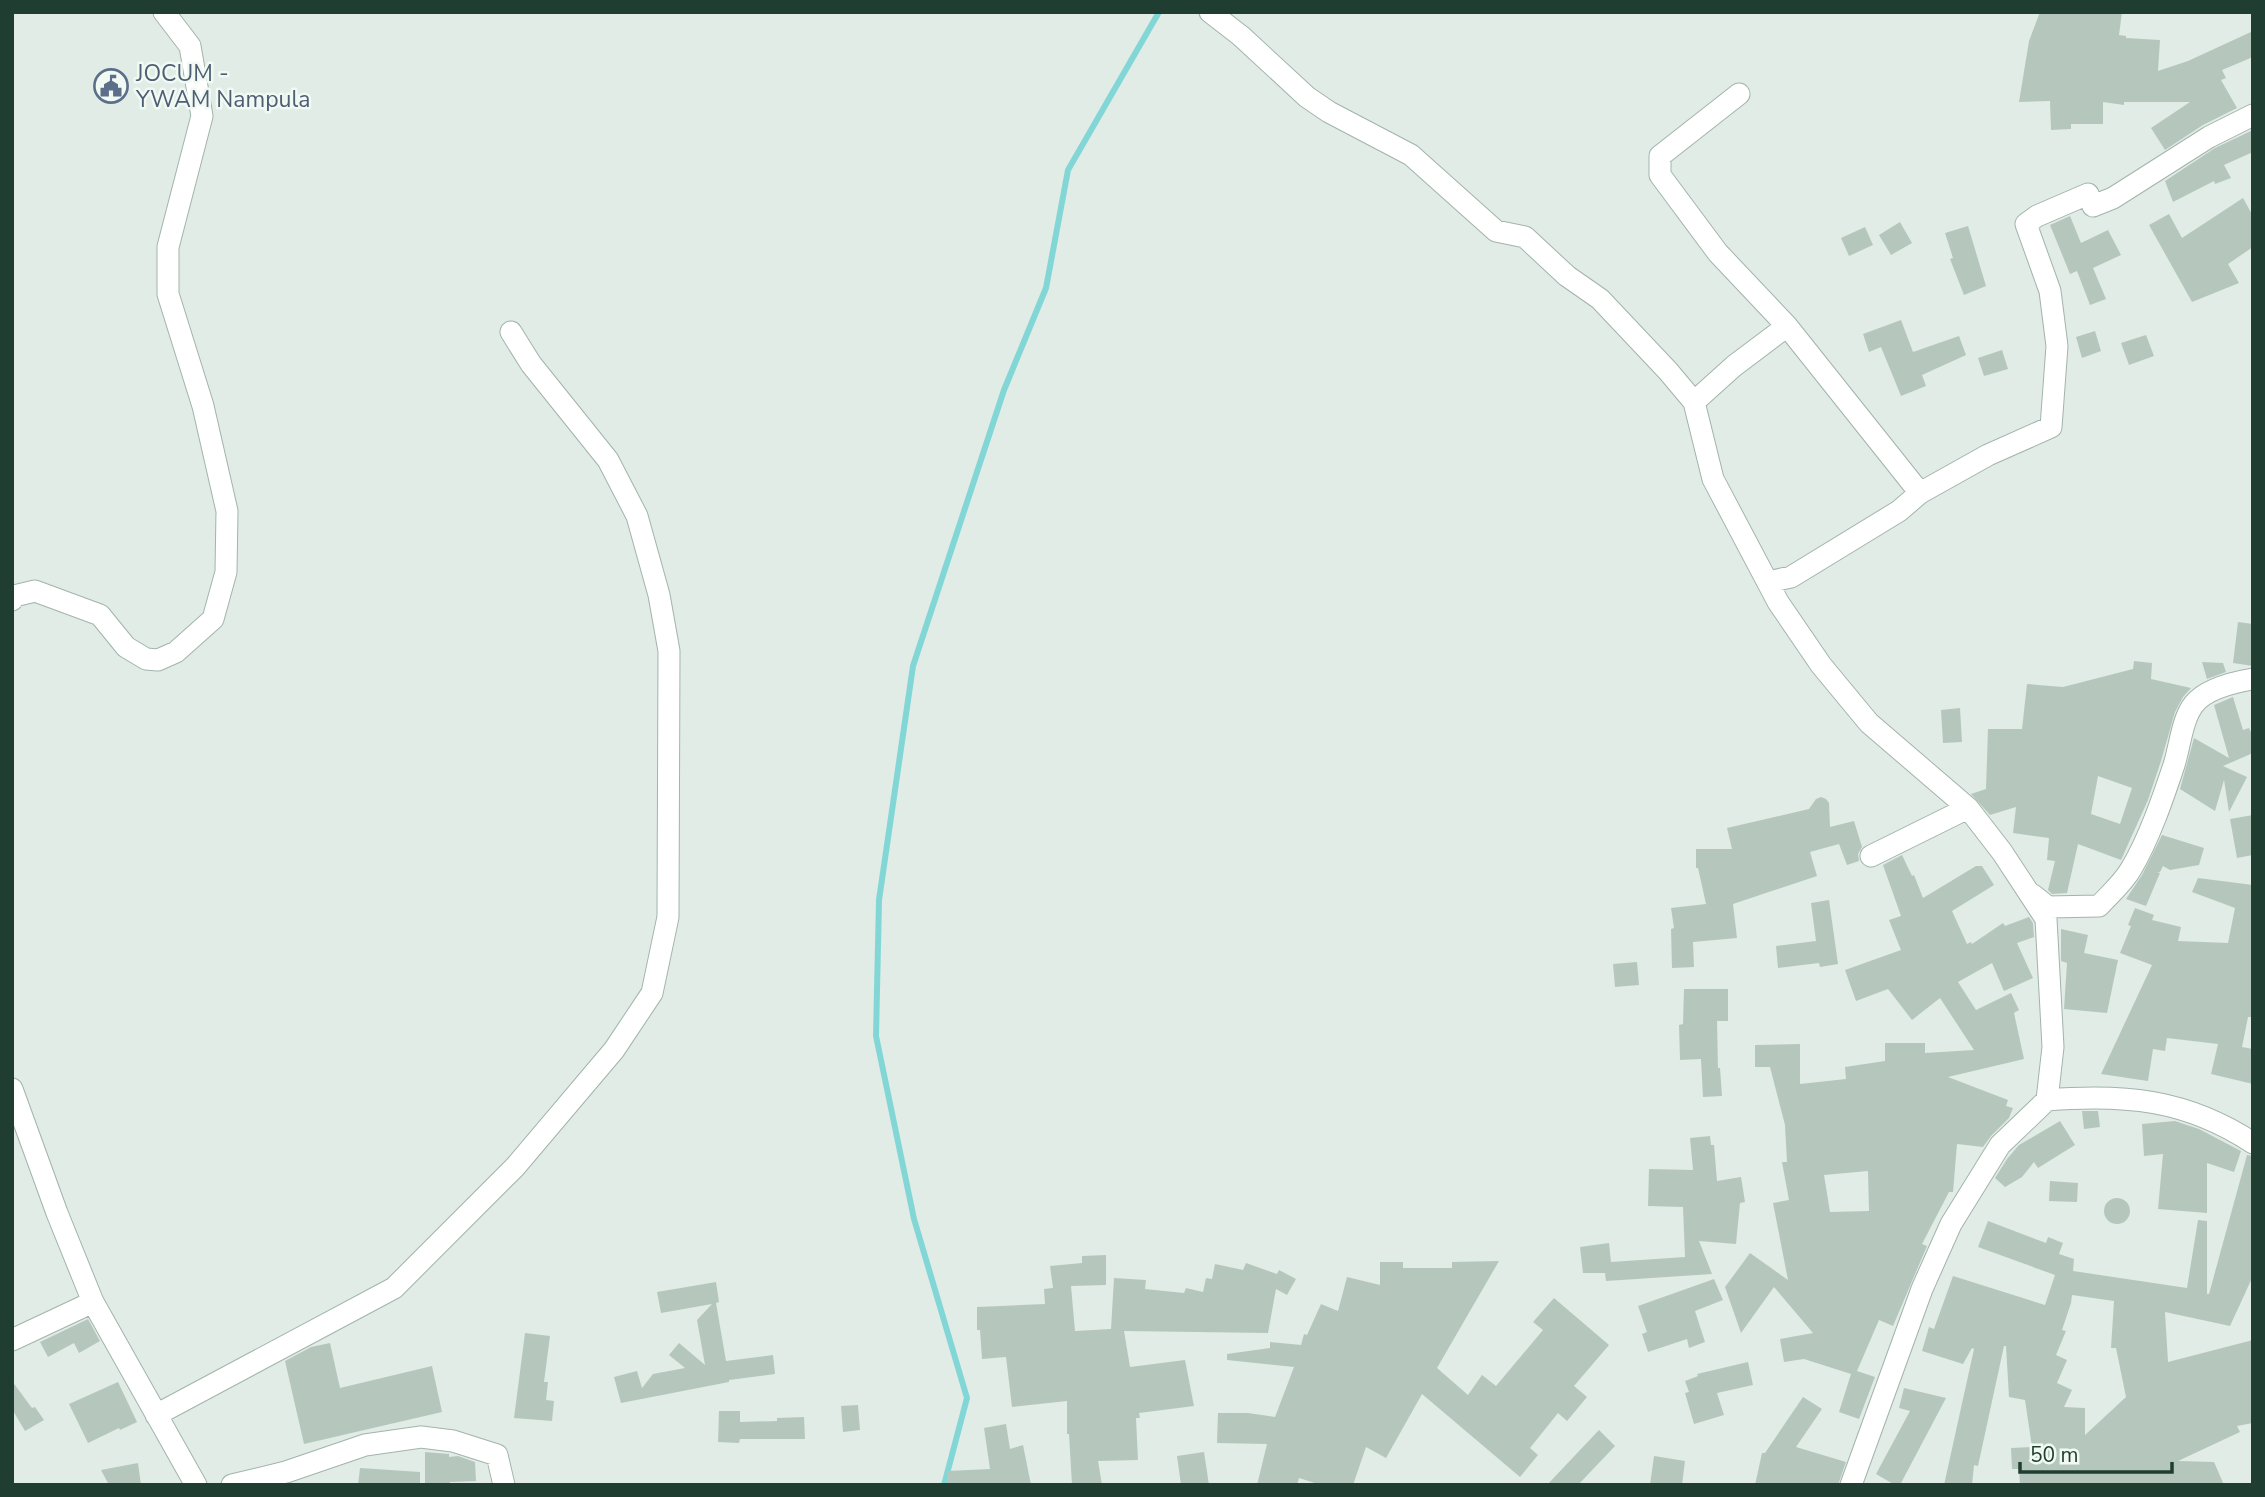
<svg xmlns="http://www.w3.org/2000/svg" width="2265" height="1497" font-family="'Nunito Sans',sans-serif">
<rect width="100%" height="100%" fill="#e0ece5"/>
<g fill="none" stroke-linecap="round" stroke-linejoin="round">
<path stroke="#82d7d6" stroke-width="6" d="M944 1485 967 1398 914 1219 876 1036 879 900 913 666 1004 390 1046 288 1068 170 1159 12"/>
</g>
<path fill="#b5c7bd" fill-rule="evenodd" d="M2040 12H2122L2119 35 2126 36V38L2160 40 2158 71 2188 61 2253 31V57L2222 70 2226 78 2221 80 2237 108 2203 125 2165 150 2151 128 2190 102H2124V105L2103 102V124H2071V129L2051 130 2050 101 2019 102 2029 41Z
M2253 130V152L2224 165 2231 178 2215 184 2214 181 2173 202 2165 181 2215 148Z
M2243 198 2253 216V247L2228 264 2239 283 2192 302 2149 225 2169 214 2182 238Z
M2070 216 2081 243 2108 230 2121 255 2093 268 2106 299 2090 305 2077 271 2070 274 2050 225Z
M1900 222 1912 243 1891 255 1879 235Z
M1968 226 1986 286 1964 295 1950 259 1953 258 1945 233Z
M1865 227 1873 245 1849 256 1841 238Z
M1901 320 1913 352 1959 336 1966 355 1922 375 1926 386 1901 396 1881 347 1869 352 1863 334Z
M2095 331 2101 351 2082 358 2076 337Z
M2146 335 2154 356 2129 365 2121 343Z
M2002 350 2008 369 1984 376 1978 358Z
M2238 622 2253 624V666L2233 663Z
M2134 661 2152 663 2151 679 2191 688 2183 697 2175 712 2161 761 2148 800 2121 860 2078 844 2067 893 2052 894 2048 890 2055 861 2047 860 2049 838 2013 833 2016 807 1990 815 1971 794 1986 789 1988 729H2022L2027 684 2063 687 2133 669ZM2098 776 2132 788 2120 824 2091 814Z
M2202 662 2223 663 2226 672 2207 679Z
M2233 697 2243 730 2249 728 2253 736V753L2223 766 2247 777 2229 812 2224 780 2215 811 2180 789 2194 738 2229 758 2214 705Z
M1960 708 1962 742 1943 743 1941 710Z
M1821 797 1826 799 1829 803 1830 827 1854 821 1862 847 1858 854 1859 861 1847 865 1839 844 1810 852 1817 876 1733 904 1737 938 1693 942 1694 967 1672 968 1671 929 1674 928 1671 908 1706 904 1698 868H1696V849H1732L1727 828 1809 809 1816 799Z
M2253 815V855L2237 858 2230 819Z
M2162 835 2204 848 2199 865 2170 870 2163 866 2160 872H2157L2160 873 2146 906 2126 899 2142 875Z
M1902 855 1912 876 1914 875 1923 898 1976 866H1982L1994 885 1952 911 1967 944 1971 942 1972 944 2003 923 2005 926 2029 917 2033 923 2034 937 2017 943 2033 978 2004 991 1992 963 1958 982 1976 1010 2011 993 2019 1010 2014 1013 2024 1059 1948 1077 2008 1100 2006 1106 2013 1108 2009 1118 1991 1136 1983 1147 1957 1144 1953 1192H1949L1922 1244 1927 1246 1893 1326 1879 1320 1857 1371 1875 1377 1859 1419 1839 1412 1851 1374 1804 1359 1784 1362 1780 1339 1813 1333 1774 1287 1741 1333 1725 1287 1750 1253 1788 1280 1773 1203 1789 1200 1782 1162H1787L1785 1125 1770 1067H1755V1045L1800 1044V1084L1846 1079 1845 1067 1885 1061V1043H1925V1053L1974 1050 1940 998 1912 1020 1888 989 1856 1001 1845 970 1901 950 1889 920 1901 916 1883 865ZM1868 1171 1869 1211 1830 1212 1824 1175Z
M2198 878 2253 885V1017H2248L2242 1047 2253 1049V1084L2211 1074 2218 1044 2167 1038 2165 1051 2153 1049 2148 1081 2101 1074 2152 965 2120 953 2131 926 2128 925 2135 908 2154 915 2152 920 2181 927 2178 941 2228 943 2235 908 2192 892Z
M1829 900 1838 964 1820 967 1819 963 1778 968 1776 946 1816 941 1811 903Z
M2061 929 2088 935 2084 953 2118 960 2107 1013 2064 1009 2067 963 2061 961Z
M1637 962 1639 985 1615 987 1613 964Z
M1684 989H1728V1021H1717L1718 1068H1720L1722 1096 1703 1097 1701 1059 1680 1060 1679 1025 1683 1024Z
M2082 1111H2098L2100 1127 2084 1129Z
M2060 1121 2075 1145 2038 1168 2034 1162 2022 1177 2005 1187 1995 1178 2007 1159 2019 1145Z
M2175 1121 2199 1129 2241 1151 2234 1172 2207 1163V1213L2158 1209 2163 1154 2144 1156 2142 1124Z
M1710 1136 1711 1145H1714L1717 1181 1741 1177 1745 1202 1740 1203 1736 1244 1699 1241 1712 1274 1606 1281 1605 1273H1583L1580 1247 1609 1243 1611 1262 1685 1257 1683 1207 1648 1206 1649 1169 1693 1170 1690 1138Z
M2247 1155 2253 1156V1276L2230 1326 2165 1312 2168 1362 2253 1340V1423L2237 1426 2240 1432 2178 1461 2214 1462 2224 1485H2020L2019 1469H2012L2011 1448 2032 1447 2025 1400 2009 1397 2006 1346H2004L1978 1466 1974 1465 1972 1485H1944L1974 1349 1972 1348 1963 1364 1922 1351 1929 1327 1934 1329 1953 1276 2045 1305 2055 1275 1978 1247 1988 1221 2046 1243 2048 1237 2063 1243 2059 1254 2074 1259 2073 1271 2187 1288 2198 1220 2207 1221V1294H2209ZM2072 1295 2114 1301 2111 1348H2116L2126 1397 2085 1435V1408L2064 1407 2072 1390 2057 1383 2067 1360 2056 1355 2066 1331 2062 1330 2071 1303Z
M2050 1181 2078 1183 2077 1202 2049 1201Z
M2104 1211a13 13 0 1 1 26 0a13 13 0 1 1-26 0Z
M1106 1255V1285L1071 1286 1075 1331 1111 1329 1114 1278 1146 1280 1145 1289 1184 1293 1186 1288 1203 1292 1206 1278 1212 1279 1215 1264 1243 1270 1246 1263 1277 1274 1279 1270 1296 1279 1287 1295 1276 1289 1268 1333 1124 1331 1130 1367 1185 1360 1194 1406 1139 1413 1140 1418H1136L1138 1460 1098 1461 1102 1485H1072L1069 1434H1067V1401L1012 1407 1006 1357 982 1359 980 1330H977V1307L1045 1304 1044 1289 1053 1288 1050 1266 1082 1263V1256Z
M1499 1261 1437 1368 1468 1395 1482 1375 1496 1386 1543 1330 1533 1322 1554 1298 1609 1345 1574 1386 1587 1397 1567 1421 1558 1413 1530 1448 1538 1455 1520 1477 1422 1394 1386 1458 1366 1447 1353 1485H1321L1299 1478 1297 1485H1257L1267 1444 1217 1443 1218 1413H1248L1275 1417 1294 1367 1227 1360V1354L1270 1348V1342L1301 1345 1304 1334 1307 1335 1321 1304 1338 1311 1347 1277 1380 1285V1262H1403V1268H1452V1262Z
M1714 1279 1723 1300 1695 1311 1705 1342 1689 1348 1687 1339 1648 1352 1642 1334 1647 1332 1638 1306Z
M716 1282 719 1302 716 1303 726 1361 773 1355 775 1374 729 1380V1382L621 1403 614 1377 637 1371 642 1388 653 1374 685 1368 669 1355 679 1343 705 1365 697 1320 712 1304 661 1313 657 1292Z
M88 1319 100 1341 79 1353 74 1343 48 1357 40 1342Z
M525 1333 550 1336 544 1382H548L546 1400 554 1401 552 1421 514 1418Z
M330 1343 340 1388 432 1366 442 1412 304 1444 285 1361 311 1347Z
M1748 1362 1753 1385 1717 1393 1724 1415 1694 1424 1685 1393 1689 1392 1685 1381 1698 1376 1697 1374Z
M12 1381 32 1408 35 1407 44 1420 25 1431 12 1409Z
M118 1382 137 1422 120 1430 119 1428 88 1443 69 1404Z
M1904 1388 1946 1398 1900 1485H1895L1876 1474 1910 1411 1899 1408Z
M1803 1397 1822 1409 1796 1447 1846 1462 1838 1485H1755L1762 1453H1765Z
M858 1405 860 1430 843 1432 841 1406Z
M719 1411H740V1422L777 1421V1418L804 1417 805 1439H740L739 1443 718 1442Z
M1006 1424 1010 1449 1023 1445 1031 1485H947V1471L990 1469 984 1428Z
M1599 1430 1615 1446 1578 1485H1547Z
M425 1452 449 1454V1457L458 1456 475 1462 476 1481 450 1482 449 1485H425Z
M1204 1452 1209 1485H1181L1177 1456Z
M1654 1456 1685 1461 1682 1485H1650Z
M138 1463 141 1485H109L101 1470Z
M360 1468 420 1472V1485H358Z"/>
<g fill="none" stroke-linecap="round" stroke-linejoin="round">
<g stroke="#a2b4ab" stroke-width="23">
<path id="minor" d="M1210 12 1241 36 1307 97 1329 112 1411 155 1496 231 1525 237 1567 276 1600 299 1668 371 1694 402 1713 479 1778 602 1821 665 1869 723 1968 808 2002 852 2046 919 2053 1047 2047 1100
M1739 94 1660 156V175L1718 253 1787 326
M1694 402 1734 366 1787 326 1920 493
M1768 582 1791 577 1899 511 1920 493 1988 455 2051 427 2057 346 2050 291 2026 224 2037 216 2088 194 2093 206 2113 198 2209 137 2253 115
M12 600 14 596 35 591 100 615 126 647 146 659 158 660 176 652 213 619 226 572 227 511 203 406 168 294V247L202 116 190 46 164 12
M1871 856 1968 808
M2033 895 2048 907 2099 906C2109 895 2123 883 2131 869 2149 839 2163 798 2174 765 2180 746 2182 719 2194 704 2206 689 2235 682 2253 679
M12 1089 57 1213 93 1302 196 1485
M12 1340 93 1302
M156 1415 394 1288 515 1167 614 1050 652 993 668 917 669 651 659 595 637 516 608 460 531 364 511 332
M232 1485 286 1472 365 1445 421 1437 453 1441 497 1455 504 1485
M1851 1485 1922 1289 1951 1224 2000 1145 2047 1100C2125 1094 2186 1099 2253 1143"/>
</g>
<use href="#minor" stroke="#fff" stroke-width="21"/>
</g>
<defs>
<g id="civic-ring" transform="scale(1.75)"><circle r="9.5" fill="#f1f9f3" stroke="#5c6f8a" stroke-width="1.5"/><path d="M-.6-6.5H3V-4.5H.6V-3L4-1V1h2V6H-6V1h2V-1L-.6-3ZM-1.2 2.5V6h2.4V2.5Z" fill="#5c6f8a"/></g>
</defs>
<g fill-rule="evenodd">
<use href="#civic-ring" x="111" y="86"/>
</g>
<g text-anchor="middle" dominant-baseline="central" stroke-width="5" stroke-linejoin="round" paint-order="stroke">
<g font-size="23" fill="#4e5e75" stroke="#f1f9f3" text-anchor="start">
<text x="136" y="73">JOCUM -<tspan x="136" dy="26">YWAM Nampula</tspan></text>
</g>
</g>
<rect width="2265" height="1497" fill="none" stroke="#1f3e31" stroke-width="28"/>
<path d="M2020 1462v10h152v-10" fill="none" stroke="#1f3e31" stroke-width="3.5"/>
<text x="2030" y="1462" font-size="21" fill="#1f3e31" stroke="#f1f9f3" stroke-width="5" paint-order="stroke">50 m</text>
</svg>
